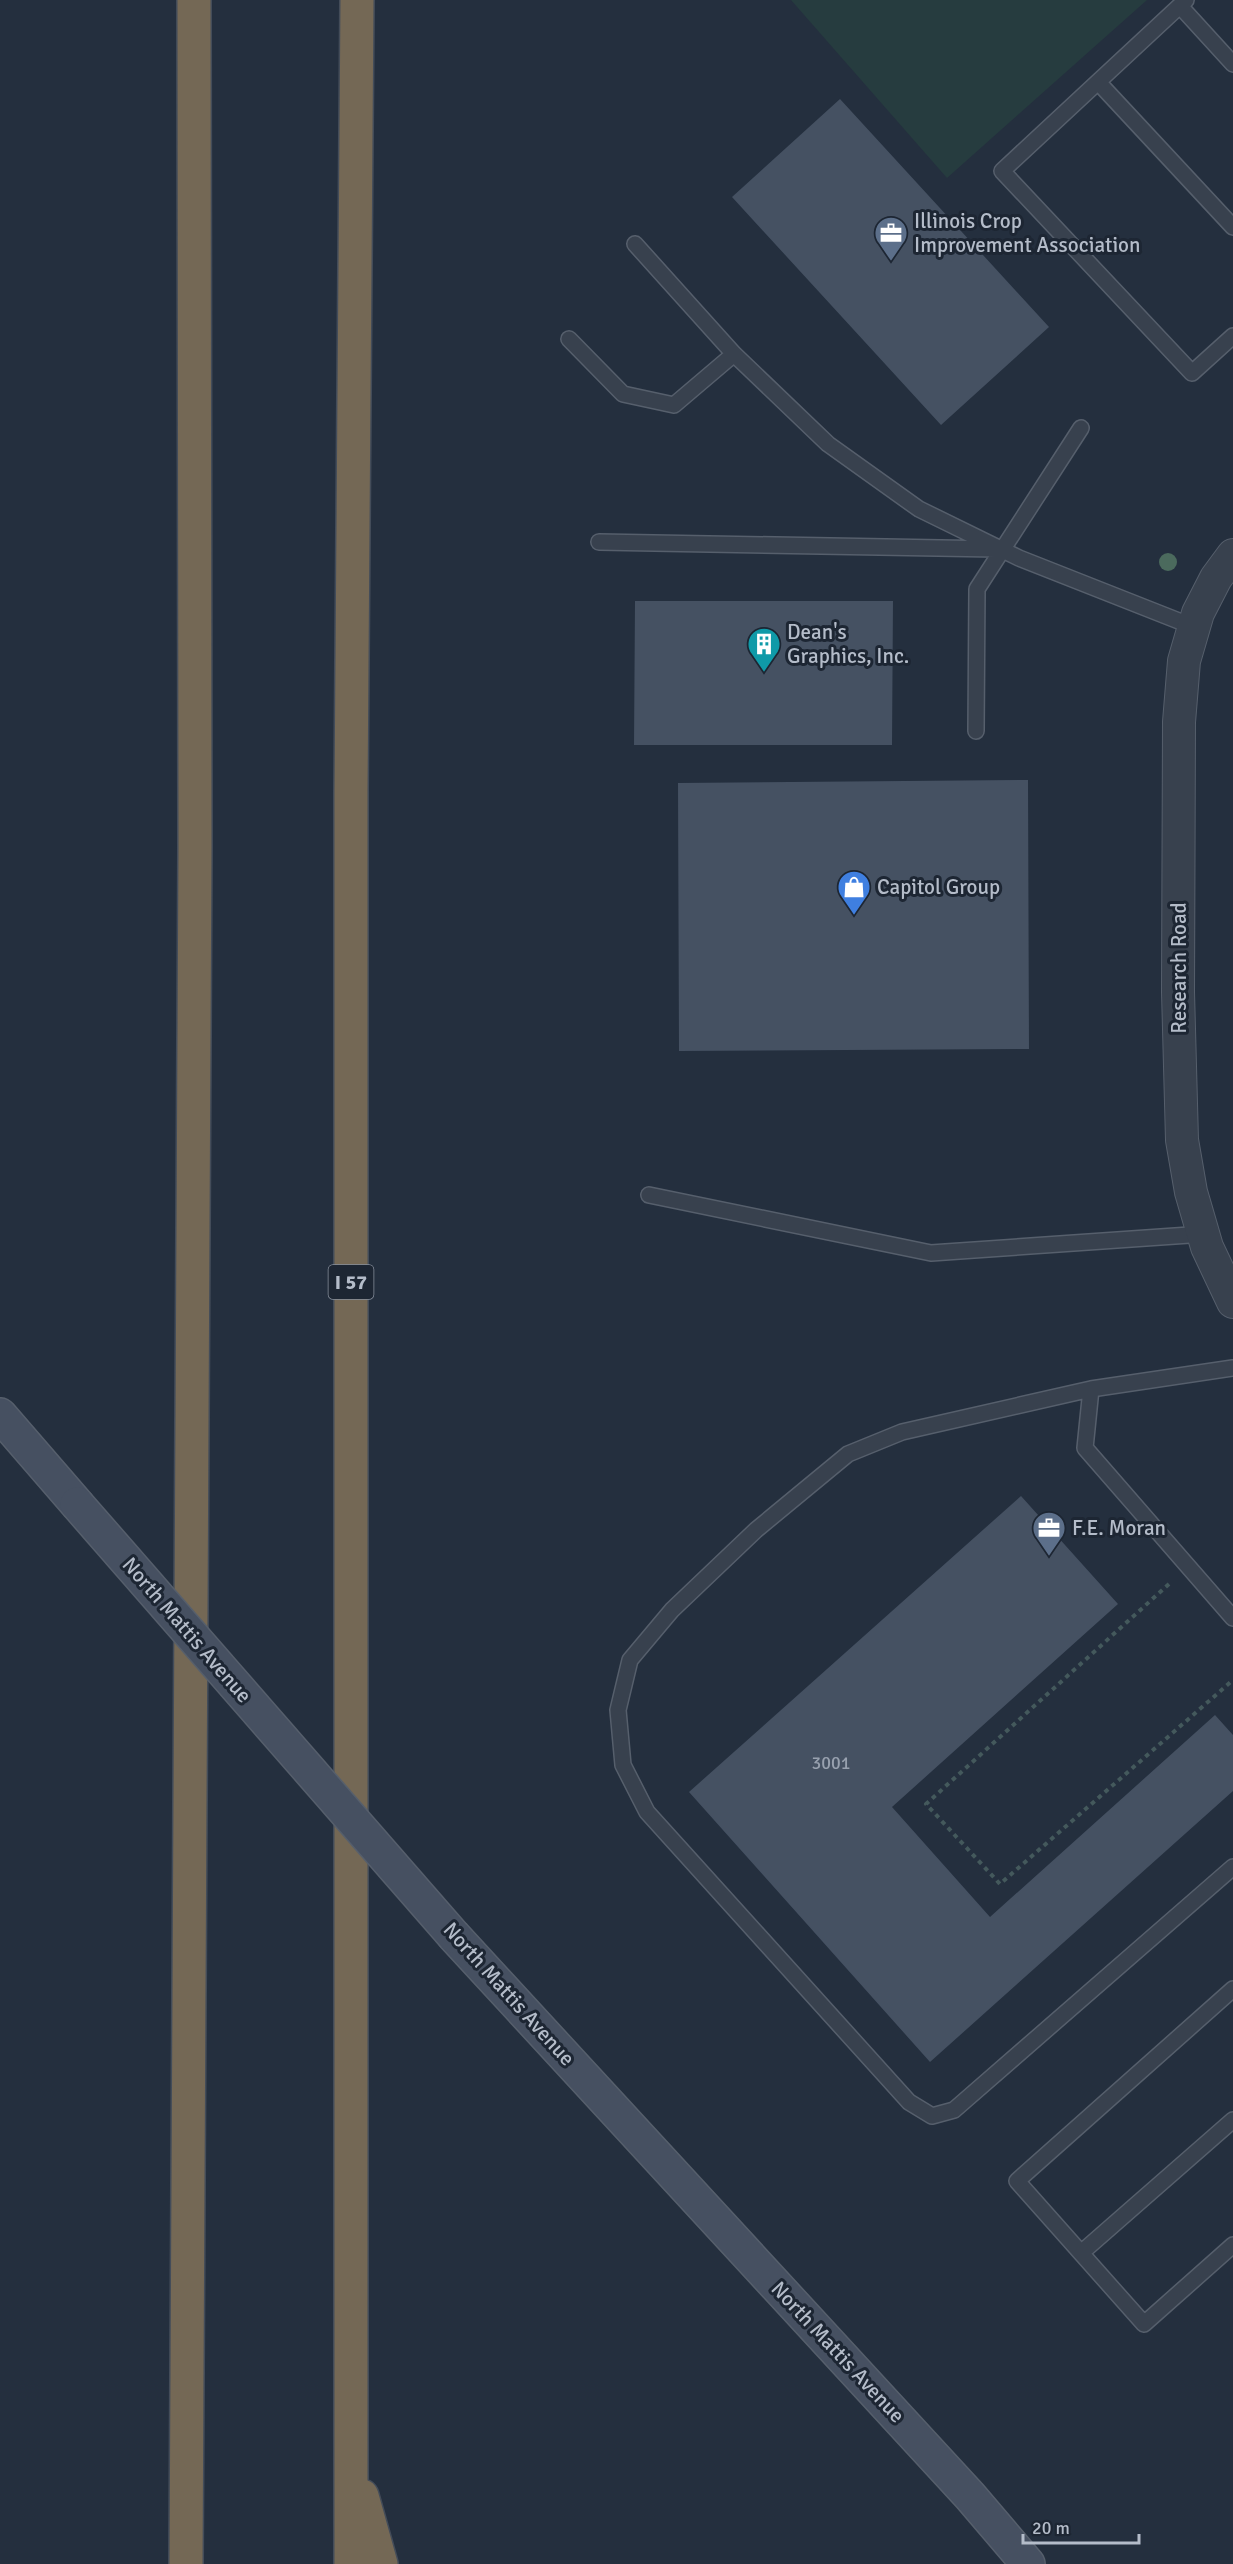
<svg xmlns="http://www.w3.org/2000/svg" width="1233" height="2564" font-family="Signika,sans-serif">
<rect width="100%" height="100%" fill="#242f3e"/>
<path fill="#263c3f" d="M791 0H1147L947 178Z"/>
<path fill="#455162" d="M840 99 1049 327 941 425 732 197Z
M635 601H893L892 745H634Z
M1028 780 1029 1049 679 1051 678 783Z
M1021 1496 1118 1604 892 1807 990 1917 1215 1715 1233 1735V1791L930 2062 689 1792Z"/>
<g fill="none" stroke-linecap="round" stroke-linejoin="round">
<g stroke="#565f6c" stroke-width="18">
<path id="lane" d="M1186 0 1002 171 1192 373 1233 336
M1180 6 1233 64
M1098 82 1233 227
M635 244 734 354 828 444 919 509 1019 558 1194 627
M569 339 623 394 674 405 734 354
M599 542 996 549
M976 731 977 589 1081 428
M649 1195 931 1253 1204 1234
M1233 1368 1091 1389 902 1432 848 1454 756 1530 672 1610 630 1660 618 1710 623 1765 647 1812 909 2102 932 2116 954 2110 1233 1867
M1091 1389 1085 1448 1233 1618
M1233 1989 1017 2181 1144 2324 1233 2245
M1081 2253 1233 2120"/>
</g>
<g stroke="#565f6c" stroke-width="34">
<path id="street" d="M1233 555 1216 578 1198 613 1184 661 1179 722 1178 992 1182 1140 1191 1192 1207 1247 1233 1302"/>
</g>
<g stroke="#565f6c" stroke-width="36">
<path id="secondary" d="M0 1415 77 1504
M454 1936 970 2496 1028 2564"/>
</g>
<g stroke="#434c59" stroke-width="36">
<path id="highway" d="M362 2496 381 2564
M186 2564 195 847 194 0
M351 2564V792L357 0"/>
</g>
<path stroke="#44595c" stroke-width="4" stroke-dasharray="4.5 4.5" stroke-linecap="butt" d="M1169 1584 926 1804 1000 1884 1233 1680"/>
<use href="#lane" stroke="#38414e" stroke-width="15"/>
<use href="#street" stroke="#38414e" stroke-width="32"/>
<use href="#secondary" stroke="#465061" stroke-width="33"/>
<use href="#highway" stroke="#746855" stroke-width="33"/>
<g stroke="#565f6c" stroke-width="36" stroke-linecap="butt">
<path id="secondary-bridge" d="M77 1504 454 1936"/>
</g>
<use href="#secondary-bridge" stroke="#465061" stroke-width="33"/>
</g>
<circle fill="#4b6a5d" cx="1168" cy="562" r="9"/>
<defs>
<g id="office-pin" transform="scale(1.725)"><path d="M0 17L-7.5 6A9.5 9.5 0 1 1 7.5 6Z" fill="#5c6f8a" stroke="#1d2633"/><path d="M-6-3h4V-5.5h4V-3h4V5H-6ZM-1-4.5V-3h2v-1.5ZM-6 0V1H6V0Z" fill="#fff"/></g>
<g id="building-pin" transform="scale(1.725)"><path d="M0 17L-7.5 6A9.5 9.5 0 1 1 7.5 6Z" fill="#0f9aa8" stroke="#1d2633"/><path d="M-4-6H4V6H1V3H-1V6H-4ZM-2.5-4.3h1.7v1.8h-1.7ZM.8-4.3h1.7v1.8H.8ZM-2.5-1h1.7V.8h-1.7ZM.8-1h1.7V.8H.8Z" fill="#fff"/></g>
<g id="shop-pin" transform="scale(1.725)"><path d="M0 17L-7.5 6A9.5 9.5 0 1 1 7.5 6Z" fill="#3f7fe0" stroke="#1d2633"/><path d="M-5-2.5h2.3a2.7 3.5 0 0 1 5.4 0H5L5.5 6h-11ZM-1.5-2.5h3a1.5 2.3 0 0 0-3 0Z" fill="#fff"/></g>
</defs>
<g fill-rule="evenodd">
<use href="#office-pin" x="891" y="233"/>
<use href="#building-pin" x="764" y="644"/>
<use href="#shop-pin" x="854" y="887"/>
<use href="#office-pin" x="1049" y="1528"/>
</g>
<g text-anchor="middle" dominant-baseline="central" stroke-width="6" stroke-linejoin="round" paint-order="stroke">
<g font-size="18" fill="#98a1af">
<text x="831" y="1763">3001</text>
</g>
<rect fill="#1d2633" stroke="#878f9c" stroke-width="1.5" x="328.5" y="1265" width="45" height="34" rx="4.5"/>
<g font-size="20" font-weight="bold" fill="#b4bcc9">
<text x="351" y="1282">I 57</text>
</g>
<g font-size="21" fill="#b4bcc9" stroke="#1d2633" text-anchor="start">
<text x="914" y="221">Illinois Crop<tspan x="914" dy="24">Improvement Association</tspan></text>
<text x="787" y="632">Dean's<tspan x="787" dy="24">Graphics, Inc.</tspan></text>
<text x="877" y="887">Capitol Group</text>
<text x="1072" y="1528">F.E. Moran</text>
</g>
<g font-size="21" fill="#b4bcc9" stroke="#1d2633">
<text transform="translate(1179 968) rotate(-90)">Research Road</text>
<text transform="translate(187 1630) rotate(49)">North Mattis Avenue</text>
<text transform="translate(509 1994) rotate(48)">North Mattis Avenue</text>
<text transform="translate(838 2352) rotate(47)">North Mattis Avenue</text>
</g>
</g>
<path d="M1023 2534v9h116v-9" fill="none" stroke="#b4bcc9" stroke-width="3"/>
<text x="1032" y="2534" font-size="18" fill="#b4bcc9" stroke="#1d2633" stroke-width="4.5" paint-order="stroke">20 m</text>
</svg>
